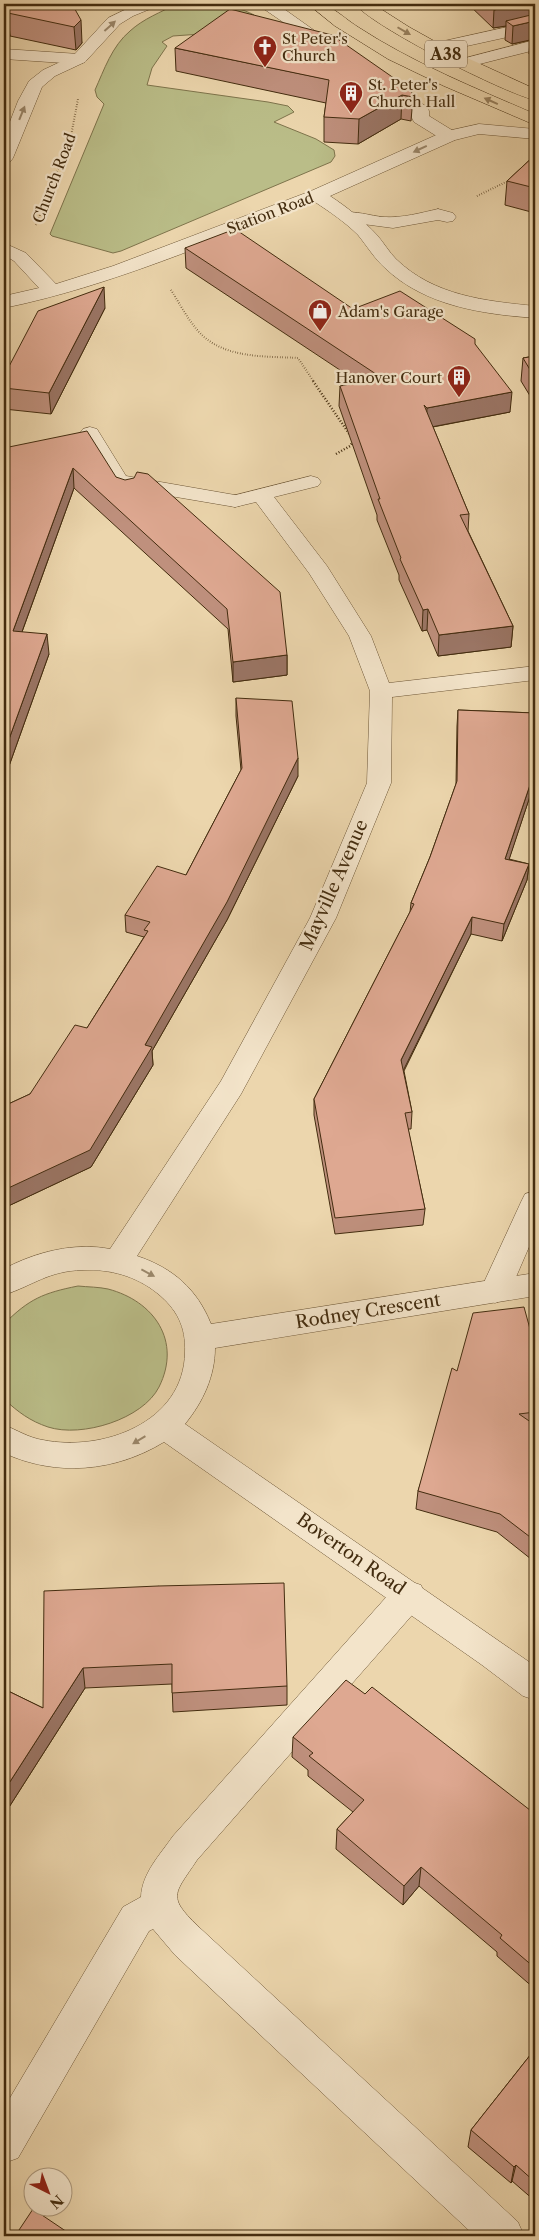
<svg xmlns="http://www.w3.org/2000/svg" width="539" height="2240" font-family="'Libre Caslon Text',serif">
<rect width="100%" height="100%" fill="#ecd6ad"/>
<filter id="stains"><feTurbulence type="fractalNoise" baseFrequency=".004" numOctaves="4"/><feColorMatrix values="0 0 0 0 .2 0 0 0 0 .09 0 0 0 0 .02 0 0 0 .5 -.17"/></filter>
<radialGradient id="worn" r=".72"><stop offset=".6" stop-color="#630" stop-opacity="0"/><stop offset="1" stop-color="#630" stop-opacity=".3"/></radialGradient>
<path fill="#babd88" stroke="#7e744c" d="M177 4C203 4 230 2 254 15L229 32 173 36 162 42 167 46 152 68 147 85 268 102 288 106 294 112 274 122 316 139 334 150 335 156 331 162 121 251 113 253 52 236 50 234 104 104 97 97 95 90C104 70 112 46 130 31 143 19 161 12 177 4Z
M78 1286C88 1287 99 1287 108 1289 154 1301 182 1341 159 1387 143 1419 82 1438 48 1427 30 1421 18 1412 4 1399V1324C29 1299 43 1293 78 1286Z"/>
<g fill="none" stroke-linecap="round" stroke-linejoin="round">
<g stroke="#6d5636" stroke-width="1">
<path id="service" d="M252 4H277L339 48 337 51H325L264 9 255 7Z
M535 21V31L435 53 429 51 427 48 429 45 435 43Z
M535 40V50L464 68 458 66 456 63 458 60Z
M4 49 79 54 85 56 87 59 85 62 79 64 4 59Z
M382 79 388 81 427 107 429 111V116L455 132 457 136 455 140H443L414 122 412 118V113L376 87 374 84 376 81Z
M438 209 453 213 456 217 453 221 447 222 438 220 393 228 348 222 342 221 339 217 342 213C355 210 370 216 384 217 403 218 420 213 438 209Z
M90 427 97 429 126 476 235 495 242 497 245 501 242 505 235 507 135 490 136 492 133 496 126 498 119 496 80 433 83 429Z
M535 1191V1233L510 1291 505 1299 495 1303 485 1299 480 1291 521 1202 525 1194Z
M409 1581 421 1585 425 1595 421 1605 197 1860C174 1895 166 1896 201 1929L518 2222 524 2236H475L175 1955 153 1929 149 1931 18 2158 4 2163V2108L123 1907 141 1897C142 1873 160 1855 173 1836L397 1585Z"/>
</g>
<g stroke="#6d5636" stroke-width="1">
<path id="minor" d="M137 4H158L155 7 133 16 120 24 85 62 55 76 42 87 13 158 10 162 4 163V137L18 101 29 81 43 70 73 56 108 18Z
M479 124 535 129V139L479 134 455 140 330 196C347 207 363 220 377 235 384 243 389 252 396 259 434 296 486 301 535 306V318C482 314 425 306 385 268 374 258 367 246 358 235 345 222 330 212 315 202 213 241 111 286 4 308V296L39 288 14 261 4 255V243L26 253 56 284 113 266 311 191 443 132Z
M311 476 318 478 321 482 318 486 274 497 327 566 371 636 389 683 535 666V680L392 697 391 783 336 918 241 1094 137 1256C173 1268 197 1289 211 1324L535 1273V1296L215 1348C215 1376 203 1402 185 1424L535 1666V1700L523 1696 482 1665 164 1442C115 1472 56 1477 4 1453V1425C17 1430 29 1438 43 1440 102 1452 184 1423 185 1352 186 1327 177 1309 157 1293 136 1276 110 1269 83 1270 48 1271 34 1285 4 1295V1269C35 1252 75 1242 110 1249L221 1081 310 918 367 783 370 691 349 636 309 573 256 502 235 507 228 505 225 501 228 497Z"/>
</g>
<g stroke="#432c0f" stroke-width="1">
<path id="primary" d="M308 4C331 2 339 15 358 27 413 63 475 88 535 114V125L444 86 388 59 335 26Z
M355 4H373L409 27 452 51 535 89V100C506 94 371 26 355 4Z"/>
</g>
<path stroke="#432c0f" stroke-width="2" stroke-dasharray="0.5 2" stroke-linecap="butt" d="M477 196 510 180
M36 225 71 136 78 99
M171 290C180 304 188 320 199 332 224 359 265 356 298 358L314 382"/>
<path stroke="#432c0f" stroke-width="2.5" stroke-dasharray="1 2" stroke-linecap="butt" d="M313 381 350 435
M336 454 350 446 354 440"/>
<use href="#service" fill="#f3e4ca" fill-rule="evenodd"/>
<use href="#minor" fill="#f3e4ca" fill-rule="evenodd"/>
<use href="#primary" fill="#ecd6ad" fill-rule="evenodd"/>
</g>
<path fill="#bf907d" stroke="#432c0f" d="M4 4H72L82 43 76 50 10 36Z
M468 4H535V57L529 54 530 40 512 44 505 40 506 26 493 28Z
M175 48 413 97 411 121 401 119 358 144 324 142V117L326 103 176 71Z
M535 155V213L505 205 507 181Z
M185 248 353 309 475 344 510 412 433 427 469 514 468 531 513 626 511 647 438 656 427 630 422 631 399 580V575L377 520V515L339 406 340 386 358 382 186 268Z
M105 308 51 414 4 409V376Z
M535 356V404L521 381 523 358Z
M4 448 116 477 287 655V675L233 682 228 629 74 488 22 632 49 654 4 780Z
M236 698 298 776 227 920 152 1051 153 1065 91 1167 4 1208V1106L30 1094 87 1028 144 937 126 932 125 915 186 875 241 770 236 716Z
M458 710 535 713V787H533L509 859 529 864 527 880 502 941 471 934 404 1071 412 1112 411 1129H408L425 1209 423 1225 335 1234 314 1115V1099L410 912 411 903 430 857 456 784 457 726Z
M533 1340H535V1556L531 1559 497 1532 416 1509 418 1491 457 1371Z
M158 1586 287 1686V1705L173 1712 172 1684 85 1688 4 1815V1689L43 1708Z
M365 1694 535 1814V1989L497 1956V1952L419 1886 403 1905 336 1849 337 1829 353 1812 308 1776V1770L292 1757 293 1737Z
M535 2049V2201L512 2181 511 2183 468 2147 471 2130Z"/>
<path fill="#9b7666" stroke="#432c0f" d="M525 4H535V20L506 21V26L493 28 494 10Z
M8 13 10 36 4 46V20Z
M81 20 82 43 76 50 74 27Z
M535 21V38L530 35V40L512 44 513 26Z
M402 95 401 119 358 144 359 119Z
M104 287 105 308 51 414 49 393Z
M512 392 510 412 426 428 427 408Z
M73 468 74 488 15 651 13 631Z
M428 609 427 630 422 631 423 610Z
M513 626 511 647 438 656 439 635Z
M47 634 49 654 4 780V753Z
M287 655V675L233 682V662Z
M298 758V776L227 920 152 1051 153 1065 91 1167 4 1208V1190L145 1045Z
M535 770 533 787 504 875 505 859Z
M529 864 527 880 502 941 504 924Z
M472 917 471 934 400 1077 401 1060Z
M535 1539V1556L531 1559 534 1540Z
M83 1668 85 1688 4 1815V1791Z
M421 1867 419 1886 403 1905 404 1886Z
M516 2165 512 2181 511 2183 514 2167Z"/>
<path fill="#dea891" stroke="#432c0f" d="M4 4H72L81 20 74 27 8 13 4 20Z
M488 4H525L494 10Z
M230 9 332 35 411 90 413 97 402 95 359 119 324 117 329 80 175 48Z
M535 14V21L513 26 506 21Z
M535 33V38L530 35Z
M535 155V188L507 181Z
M235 229 353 309 400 291 475 339V344L512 392 427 408 424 405 469 514 460 515 513 626 439 635 428 609 423 610 400 559 401 558 378 499H380L340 386 382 378 185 248Z
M104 287 49 393 4 388V376L38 311Z
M535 356V378L523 358Z
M87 431 116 477 125 480 134 478 137 472 148 474 280 592 287 655 233 662 227 609 73 468 13 631 47 634 4 753V448Z
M236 698 292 701 298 758 227 902 145 1045 152 1047 90 1150 4 1190V1106L30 1094 75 1025 87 1028 148 931 144 930 150 922 125 915 157 866 186 875 242 768Z
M458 710 535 713V770L505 859 529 864 504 924 472 917 401 1060 412 1112 405 1113 425 1209 335 1218 314 1099 414 904 411 903 430 857 457 781Z
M524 1307 533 1340H535V1412L519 1414 535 1425V1539L534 1540 500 1514 418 1491 452 1368 457 1371 473 1313Z
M284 1583 287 1686 172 1693V1664L83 1668 4 1791V1689L43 1708 44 1591 158 1586Z
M346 1680 365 1694 372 1687 535 1814V1968L500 1938 502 1935 421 1867 404 1886 337 1829 364 1800 309 1756 313 1753 293 1737Z
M535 2049V2182L516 2165 514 2167 471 2130Z
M33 2209 73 2236H15Z"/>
<defs><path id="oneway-solid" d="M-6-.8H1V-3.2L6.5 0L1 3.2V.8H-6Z" transform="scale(1.25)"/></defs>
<g fill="#9b886c">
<use href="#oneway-solid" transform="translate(110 26) rotate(-42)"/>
<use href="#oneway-solid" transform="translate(22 113) rotate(-68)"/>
<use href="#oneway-solid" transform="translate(420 149) rotate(155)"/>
<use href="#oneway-solid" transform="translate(148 1273) rotate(28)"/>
<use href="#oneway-solid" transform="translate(139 1440) rotate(149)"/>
</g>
<g fill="#98815e">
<use href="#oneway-solid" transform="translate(404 31) rotate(30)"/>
<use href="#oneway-solid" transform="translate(491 101) rotate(-156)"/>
</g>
<defs>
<g id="church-pin" transform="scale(1.25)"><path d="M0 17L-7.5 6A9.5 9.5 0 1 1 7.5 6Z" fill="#8f2418" stroke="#f3e4ca"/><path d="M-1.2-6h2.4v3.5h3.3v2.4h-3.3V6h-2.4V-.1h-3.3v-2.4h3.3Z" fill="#fff"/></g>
<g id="building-pin" transform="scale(1.25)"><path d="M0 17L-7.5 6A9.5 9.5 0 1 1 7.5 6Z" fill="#8f2418" stroke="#f3e4ca"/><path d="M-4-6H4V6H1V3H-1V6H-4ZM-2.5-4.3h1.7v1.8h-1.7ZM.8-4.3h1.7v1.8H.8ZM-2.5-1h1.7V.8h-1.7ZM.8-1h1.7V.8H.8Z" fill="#fff"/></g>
<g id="shop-pin" transform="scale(1.25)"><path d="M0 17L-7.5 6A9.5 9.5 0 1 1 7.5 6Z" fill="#8f2418" stroke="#f3e4ca"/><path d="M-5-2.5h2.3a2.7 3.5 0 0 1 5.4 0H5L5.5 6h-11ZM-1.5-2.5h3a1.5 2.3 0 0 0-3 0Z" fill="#fff"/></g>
</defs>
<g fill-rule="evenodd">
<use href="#church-pin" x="265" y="47"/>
<use href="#building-pin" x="351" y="93"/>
<use href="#shop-pin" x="320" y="311"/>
<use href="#building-pin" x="459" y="377"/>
</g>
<g text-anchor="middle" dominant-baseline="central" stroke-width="4.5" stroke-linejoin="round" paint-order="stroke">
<g font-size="15" fill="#432c0f" stroke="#f3e4ca" text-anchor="start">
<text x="282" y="38">St Peter's<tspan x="282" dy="17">Church</tspan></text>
<text x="368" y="84">St. Peter's<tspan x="368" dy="17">Church Hall</tspan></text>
<text x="338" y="311">Adam's Garage</text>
<text x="442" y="377" text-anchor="end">Hanover Court</text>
</g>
<g font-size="15" fill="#432c0f" stroke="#f3e4ca">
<text transform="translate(54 178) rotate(-69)">Church Road</text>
<text transform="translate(270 213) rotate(-21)">Station Road</text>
</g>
<rect fill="#f3e4ca" stroke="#786347" stroke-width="1" x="425" y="40.5" width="42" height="27" rx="4"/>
<g font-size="16" font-weight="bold" fill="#432c0f">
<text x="446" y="54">A38</text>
</g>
<g font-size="18" fill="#432c0f" stroke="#f3e4ca">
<text transform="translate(334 885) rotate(-66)">Mayville Avenue</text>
<text transform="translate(368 1311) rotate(-9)">Rodney Crescent</text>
<text transform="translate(351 1554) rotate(35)">Boverton Road</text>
</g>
</g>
<rect width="539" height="2240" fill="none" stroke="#ecd6ad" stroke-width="20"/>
<rect x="5" y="5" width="529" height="2230" fill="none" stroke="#432c0f" stroke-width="2.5"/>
<rect x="10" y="10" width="519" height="2220" fill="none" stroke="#432c0f"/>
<g transform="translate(48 2192) rotate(138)"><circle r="24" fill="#f3e4ca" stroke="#ad9a7f"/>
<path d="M0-4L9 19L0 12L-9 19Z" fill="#8f2418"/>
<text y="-8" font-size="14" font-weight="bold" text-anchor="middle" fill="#432c0f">N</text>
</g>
<rect width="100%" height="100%" filter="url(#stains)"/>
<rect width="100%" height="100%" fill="url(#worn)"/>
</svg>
